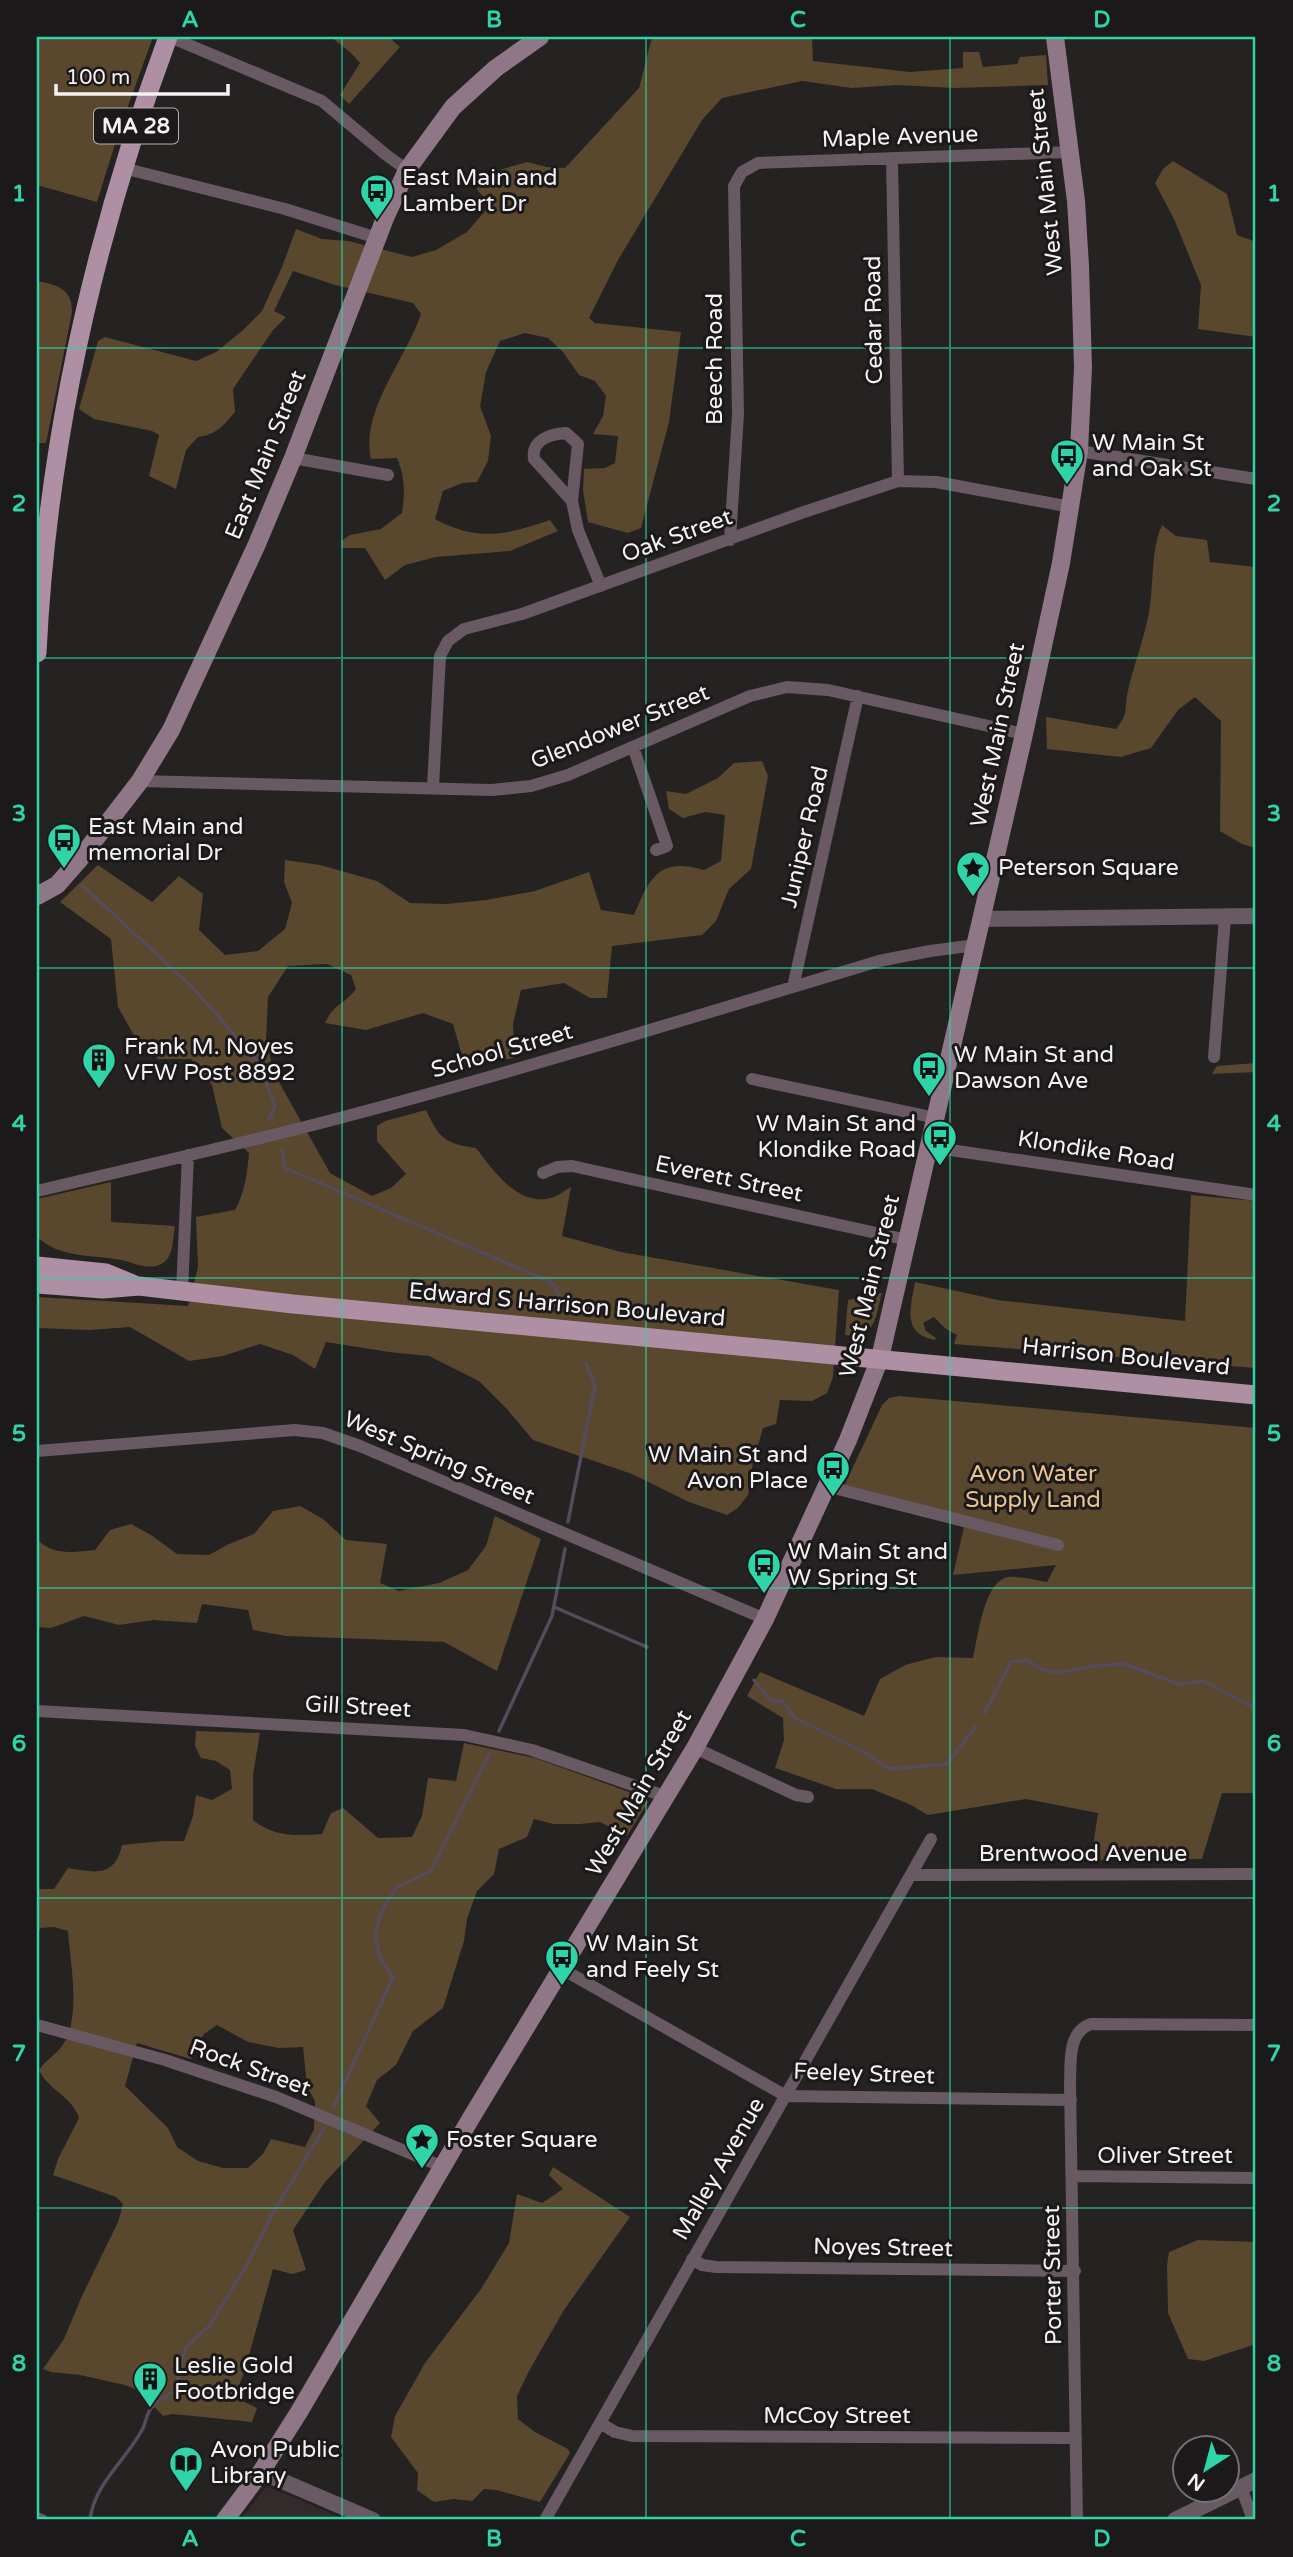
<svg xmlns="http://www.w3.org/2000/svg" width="1293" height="2557" font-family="'Varela Round',sans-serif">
<rect width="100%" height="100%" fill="#252222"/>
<path fill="#332a2b" d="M267 2486 346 2520H240Z"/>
<path fill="#59472e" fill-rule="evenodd" d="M37 37H153L119 131 97 202 37 185Z
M331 37H389L400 47 349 104 340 95 360 63 351 53Z
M655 37H812L813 61 910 72 963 68V52H979L983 67 1017 64 1020 57 1046 55 1048 85 955 88 897 85 852 88 802 81 722 98 702 120 618 260 589 318 595 323 681 332 669 422 641 528 628 533 588 522 583 490 584 469 605 468 615 463 618 436 593 434 603 416 606 396 595 381 579 375 563 352 548 338 525 333 500 341 486 372 480 406 491 436 488 461 477 482 462 483 443 491 435 519C478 542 506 535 550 520L558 531 510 551 436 557 405 565 385 580 365 548H342L341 541 350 535 381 529 402 513C405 493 405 477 397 458L371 459C360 411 406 359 421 314L413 303 335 285 293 271 274 311 286 317 273 330 233 389 235 412C224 425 216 435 198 437L186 450 176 489 149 476 159 435 152 431 94 419 79 409 98 341 105 337 196 361 216 352 242 331 262 311 282 267 296 229 322 239 348 241 412 257 436 250 467 232 485 211 487 200 477 190 482 175 527 162 547 167 565 168 639 88 651 41Z
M1173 161 1227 194 1237 235 1256 242V337L1198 329 1201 285 1174 219 1155 183 1163 169Z
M37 281C57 285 72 288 72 312L46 443H37Z
M1162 525 1176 536 1207 540 1210 562 1256 567V848L1242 844 1220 831 1221 721 1195 697 1178 710 1151 748 1121 757 1047 749 1046 717 1116 729C1129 712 1124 713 1127 695 1133 665 1146 636 1150 605 1154 578 1151 550 1162 525Z
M762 761 768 776 751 869 729 889 716 921 702 935 612 946 607 998H590L564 983 521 990 513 1024 515 1058 465 1066 453 1024 423 1013 366 1030 325 1023C335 1002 343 1006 356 989L351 975 327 964 288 966 268 997 266 1041 275 1075 330 1173 372 1196 391 1188 406 1174 377 1141V1126L385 1121 426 1110C439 1138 445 1144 476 1148 493 1170 518 1207 551 1198 558 1196 565 1190 571 1187L562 1236 621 1252 839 1290 833 1377 827 1393 812 1401 780 1400 776 1424 763 1428 753 1462 748 1495 738 1508 727 1515 689 1502 632 1474 533 1440 507 1409 479 1381 429 1356 389 1352 326 1342 315 1369 293 1355 260 1344 223 1356 189 1361 130 1327 90 1330 37 1328 38 1297 188 1306 198 1267 196 1217 235 1210C245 1192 247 1174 249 1153L222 1128 212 1085 191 1059H158L136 1039 118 1007 111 939 60 902 98 865 152 902 179 876 203 894 199 930 225 955 258 951 285 929 292 903 284 882 285 860 320 865 377 881 410 903 446 904 486 900 535 891 589 872 601 910 634 915C650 877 659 857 704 870L721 861 725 815 705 812 683 818 669 809 666 791 686 794 718 778 734 763Z
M1256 1063V1072L1212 1074 1217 1066Z
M111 1182V1222L175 1226C172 1239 175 1259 159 1265 146 1270 133 1262 121 1260 91 1254 61 1259 37 1237V1199Z
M1191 1195 1256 1201V1368L954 1344 957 1335 946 1329 934 1317 923 1323 926 1331 936 1338 935 1340C901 1334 911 1307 915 1282L998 1300 1185 1321Z
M882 1293C875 1318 876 1338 845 1335L848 1300Z
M899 1396 1256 1428V1793H1222L1202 1859 1091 1860 1098 1813 1026 1799 928 1815 909 1804 872 1789H836L775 1768 784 1740 783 1718 747 1696 760 1672 864 1716 880 1679 905 1665 936 1657 973 1658C978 1638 984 1579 1009 1577 1021 1576 1035 1580 1047 1582L1056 1565 953 1575 964 1527 840 1495 882 1405 889 1398Z
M300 1506 323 1519 346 1540 387 1544 380 1583 399 1591 439 1583 468 1570 486 1546 495 1516 541 1539 497 1671 444 1642 286 1636 253 1630 248 1610 202 1604 197 1623 153 1620 119 1625 84 1616 51 1628 37 1627V1539C52 1556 74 1552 95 1550L110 1530 131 1524 151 1535 177 1554 209 1555 229 1544 254 1534 273 1511Z
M196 1731 260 1733 253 1775V1820C274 1837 296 1836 322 1834L331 1813 343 1808 378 1838 412 1837 422 1816 428 1778 456 1781 464 1743 535 1758 643 1797 648 1802 627 1836 600 1822 580 1824H553L534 1819 527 1837 499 1849 494 1874 477 1891 467 1919 464 1941 443 2008 413 2031 396 2065 377 2080 366 2106 380 2123 325 2182 293 2230 306 2270 292 2274 273 2269 244 2373 234 2397 257 2408 252 2422 173 2414 163 2416 138 2390 125 2385 80 2375 51 2372 43 2369 64 2339 81 2298 118 2222 123 2204 116 2197 53 2175 58 2159 79 2118C72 2096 48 2090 39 2070 46 2060 55 2055 62 2046 82 2019 70 1962 68 1931L54 1927 40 1928 37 1938V1889H54L68 1868C96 1873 115 1877 122 1845L163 1841H184L193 1816 196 1795 212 1800 232 1789 230 1770 216 1761 201 1758 195 1746ZM217 2025 248 2042 279 2048 303 2047 307 2086 315 2101 314 2129 305 2147 271 2139 263 2154 248 2168H223L198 2161 177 2147 168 2128 125 2086 137 2043 191 2059 204 2034Z
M553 2167 630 2217 564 2310 529 2371 517 2396 518 2419 535 2432 568 2449 570 2453 540 2502 496 2490 484 2489 472 2501 454 2499 434 2502 417 2490 418 2473 391 2437 395 2416 425 2363 481 2289 509 2243 517 2194 542 2203 563 2189 549 2175Z
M1198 2240 1256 2242V2344L1204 2361 1188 2359 1168 2313 1167 2265 1169 2252Z"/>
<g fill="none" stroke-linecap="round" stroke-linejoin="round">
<path stroke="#554b5c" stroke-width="3.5" d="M82 885 192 987 258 1061 275 1106 269 1120
M282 1149 285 1168 553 1283 563 1307
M568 1522 595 1385 586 1363
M554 1607 647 1647
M754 1680 770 1700 783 1702 795 1718 871 1756 889 1769 947 1764 976 1726
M984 1714 1011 1662 1027 1660 1041 1669 1056 1673 1094 1666 1125 1664 1178 1684 1204 1681 1256 1709
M499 1731 552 1616 565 1549
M333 2108 393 1977 380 1958 375 1935 382 1910 397 1887 431 1871 490 1753
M90 2520C94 2484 126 2460 142 2430 147 2422 145 2414 153 2406 159 2400 168 2395 175 2390L185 2349 210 2325 244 2270 273 2213 324 2128"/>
<path stroke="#685963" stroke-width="12" d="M170 37 322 101 385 154 407 170
M892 159 898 481
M123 168 285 209 377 238
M1079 451 1256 479
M293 458 388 475
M572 501 534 459C531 440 550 434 566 433L578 444 572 501 578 530 601 586
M730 540 738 414 734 186 742 172 758 163 1070 152
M633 747 667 846 656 850
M140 781 492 790 531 786 568 775 750 696 787 687 828 690 1024 734
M433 787 440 656 448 641 464 629 522 614 801 513 898 481 936 482 1071 507
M793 987 858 696
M1214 1057 1225 917
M752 1079 936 1118
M930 1147 1256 1195
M543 1173 557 1167 572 1166 908 1240
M37 1191C141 1166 247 1143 351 1115 528 1068 703 1014 879 961L930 951 976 945
M182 1292 188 1155
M37 1451 295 1430 323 1433 360 1446 765 1619
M826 1486 1058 1545
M37 1711 464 1735 532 1750 667 1797
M695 1748 796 1795 808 1797
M911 1875 1256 1874
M562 1969 786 2096 1071 2100
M37 2025 165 2060 276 2097 443 2167
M1073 2176 1256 2178
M692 2259 702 2265 716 2267 1075 2271
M600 2423 615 2432 632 2436 1076 2438
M1241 2487 1253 2520
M37 2518 42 2520
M545 2520 931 1839
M1077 2520 1070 2084C1071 2063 1067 2032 1091 2024L1256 2025"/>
<path stroke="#685963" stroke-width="16" d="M982 919 1256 916
M261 2472 373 2520
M1175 2520 1256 2480"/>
<path stroke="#8f7787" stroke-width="18" d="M37 896 57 885 79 860 140 781 171 730 257 544 293 458 385 218 407 170 453 107 496 68 540 37
M225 2520 261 2472 299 2412 471 2118 695 1748 765 1619 848 1440 880 1358 1024 734 1061 563 1079 451 1083 368 1080 266 1076 201 1055 37"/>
<path stroke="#ae8fa3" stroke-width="19" d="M37 653C47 443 95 234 168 37
M37 1266 106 1273 135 1285
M37 1284 103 1289 139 1286 293 1304 1256 1395"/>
</g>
<path fill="none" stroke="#30d4a9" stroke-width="2" stroke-opacity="0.55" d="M342 37V2520M646 37V2520M950 37V2520M37 348H1256M37 658H1256M37 968H1256M37 1278H1256M37 1588H1256M37 1898H1256M37 2208H1256"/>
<defs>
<g id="bus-pin" transform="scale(1.75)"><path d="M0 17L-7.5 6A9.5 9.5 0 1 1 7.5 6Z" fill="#30d4a9" stroke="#1b1919"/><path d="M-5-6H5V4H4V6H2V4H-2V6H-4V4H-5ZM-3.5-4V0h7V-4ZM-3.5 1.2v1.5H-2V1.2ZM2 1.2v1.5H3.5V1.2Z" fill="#111"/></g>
<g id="sight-pin" transform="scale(1.75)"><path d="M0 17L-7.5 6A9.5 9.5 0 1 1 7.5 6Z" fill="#30d4a9" stroke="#1b1919"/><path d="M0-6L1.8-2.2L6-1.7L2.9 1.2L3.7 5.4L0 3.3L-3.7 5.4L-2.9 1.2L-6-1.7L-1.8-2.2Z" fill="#111"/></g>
<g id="building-pin" transform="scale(1.75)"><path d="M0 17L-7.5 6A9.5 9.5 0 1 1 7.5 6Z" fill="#30d4a9" stroke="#1b1919"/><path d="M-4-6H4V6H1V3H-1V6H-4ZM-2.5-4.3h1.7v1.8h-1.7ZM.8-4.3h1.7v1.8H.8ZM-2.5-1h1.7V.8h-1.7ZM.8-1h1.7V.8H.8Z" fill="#111"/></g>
<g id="library-pin" transform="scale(1.75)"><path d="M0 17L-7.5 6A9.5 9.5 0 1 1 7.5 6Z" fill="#30d4a9" stroke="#1b1919"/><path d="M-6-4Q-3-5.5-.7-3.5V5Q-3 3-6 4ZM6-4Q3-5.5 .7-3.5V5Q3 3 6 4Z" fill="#111"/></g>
</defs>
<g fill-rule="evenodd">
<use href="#bus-pin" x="377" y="191"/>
<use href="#bus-pin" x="1067" y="456"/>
<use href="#bus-pin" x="64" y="840"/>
<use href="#sight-pin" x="973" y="868"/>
<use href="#building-pin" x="99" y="1060"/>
<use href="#bus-pin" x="929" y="1068"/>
<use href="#bus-pin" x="940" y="1137"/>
<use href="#bus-pin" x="833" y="1468"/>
<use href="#bus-pin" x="764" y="1565"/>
<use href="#bus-pin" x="562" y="1957"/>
<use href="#sight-pin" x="422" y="2140"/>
<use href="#building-pin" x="150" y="2379"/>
<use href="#library-pin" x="186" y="2463"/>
</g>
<g text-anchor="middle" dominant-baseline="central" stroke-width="6" stroke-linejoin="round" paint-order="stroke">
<rect fill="#1b1919" stroke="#b3b1b1" stroke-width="2" x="94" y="108.5" width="84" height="35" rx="5"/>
<g font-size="21" font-weight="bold" fill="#f4f2f2">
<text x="136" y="126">MA 28</text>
</g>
<g font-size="23" fill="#f4f2f2" stroke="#1b1919">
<text transform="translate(900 137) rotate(-2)">Maple Avenue</text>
<text transform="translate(1046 182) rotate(-96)">West Main Street</text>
<text transform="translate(874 320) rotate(-91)">Cedar Road</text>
<text transform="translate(715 359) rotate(-90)">Beech Road</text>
<text transform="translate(266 455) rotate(-68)">East Main Street</text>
<text transform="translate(677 536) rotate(-20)">Oak Street</text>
<text transform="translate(620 727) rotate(-22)">Glendower Street</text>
<text transform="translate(998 735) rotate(-78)">West Main Street</text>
<text transform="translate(805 837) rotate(-77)">Juniper Road</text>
<text transform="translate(502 1051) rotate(-16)">School Street</text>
<text transform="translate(1096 1151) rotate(9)">Klondike Road</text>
<text transform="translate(729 1179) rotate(12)">Everett Street</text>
<text transform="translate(870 1286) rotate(-76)">West Main Street</text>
<text transform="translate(567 1305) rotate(5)">Edward S Harrison Boulevard</text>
<text transform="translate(1126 1357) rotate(6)">Harrison Boulevard</text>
<text transform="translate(439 1458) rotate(23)">West Spring Street</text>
<text transform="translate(358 1707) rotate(3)">Gill Street</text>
<text transform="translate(639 1793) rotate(-60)">West Main Street</text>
<text x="1083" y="1854">Brentwood Avenue</text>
<text transform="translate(250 2068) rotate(20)">Rock Street</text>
<text transform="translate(864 2074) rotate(2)">Feeley Street</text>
<text x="1165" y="2156">Oliver Street</text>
<text transform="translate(719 2169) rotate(-60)">Malley Avenue</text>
<text transform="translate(883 2248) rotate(1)">Noyes Street</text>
<text transform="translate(1053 2275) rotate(-91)">Porter Street</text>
<text x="837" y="2416">McCoy Street</text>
</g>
<g font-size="23" fill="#f4f2f2" stroke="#1b1919" text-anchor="start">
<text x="402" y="178">East Main and<tspan x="402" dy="26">Lambert Dr</tspan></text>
<text x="1092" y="443">W Main St<tspan x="1092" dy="26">and Oak St</tspan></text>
<text x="88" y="827">East Main and<tspan x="88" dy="26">memorial Dr</tspan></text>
<text x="998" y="868">Peterson Square</text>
<text x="124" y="1047">Frank M. Noyes<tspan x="124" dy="26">VFW Post 8892</tspan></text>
<text x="954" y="1055">W Main St and<tspan x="954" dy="26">Dawson Ave</tspan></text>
<text x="916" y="1124" text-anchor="end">W Main St and<tspan x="916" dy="26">Klondike Road</tspan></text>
<text x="808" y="1455" text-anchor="end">W Main St and<tspan x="808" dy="26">Avon Place</tspan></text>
<text x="788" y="1552">W Main St and<tspan x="788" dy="26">W Spring St</tspan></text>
<text x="586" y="1944">W Main St<tspan x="586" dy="26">and Feely St</tspan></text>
<text x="446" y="2140">Foster Square</text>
<text x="174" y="2366">Leslie Gold<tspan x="174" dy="26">Footbridge</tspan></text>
<text x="210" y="2450">Avon Public<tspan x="210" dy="26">Library</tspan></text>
</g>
<g font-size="23" fill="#ecc48e" stroke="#1b1919">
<text x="1033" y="1474">Avon Water<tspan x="1033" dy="26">Supply Land</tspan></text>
</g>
</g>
<rect width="1293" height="2557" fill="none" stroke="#1b1919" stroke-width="77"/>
<g transform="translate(1206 2469) rotate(216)"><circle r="33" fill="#1b1919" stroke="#727070" stroke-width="2"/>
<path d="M0-5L12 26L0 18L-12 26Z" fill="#30d4a9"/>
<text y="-10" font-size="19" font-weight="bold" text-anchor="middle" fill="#f4f2f2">N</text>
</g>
<path d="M56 84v10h172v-10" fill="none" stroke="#f4f2f2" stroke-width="3.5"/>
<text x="66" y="84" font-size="21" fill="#f4f2f2" stroke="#1b1919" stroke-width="5" paint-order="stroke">100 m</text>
<rect x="38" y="38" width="1216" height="2480" fill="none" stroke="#30d4a9" stroke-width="2.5"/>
<g font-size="23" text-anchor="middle" font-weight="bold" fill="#30d4a9">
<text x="190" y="27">A</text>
<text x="494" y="27">B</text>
<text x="798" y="27">C</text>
<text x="1102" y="27">D</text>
<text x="19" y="201">1</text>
<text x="1274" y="201">1</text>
<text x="19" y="511">2</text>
<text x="1274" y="511">2</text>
<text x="19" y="821">3</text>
<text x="1274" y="821">3</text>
<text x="19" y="1131">4</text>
<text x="1274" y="1131">4</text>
<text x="19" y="1441">5</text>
<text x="1274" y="1441">5</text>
<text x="19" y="1751">6</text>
<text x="1274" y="1751">6</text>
<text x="19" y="2061">7</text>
<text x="1274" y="2061">7</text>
<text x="19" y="2371">8</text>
<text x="1274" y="2371">8</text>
<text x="190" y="2546">A</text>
<text x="494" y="2546">B</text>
<text x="798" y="2546">C</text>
<text x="1102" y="2546">D</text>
</g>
</svg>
